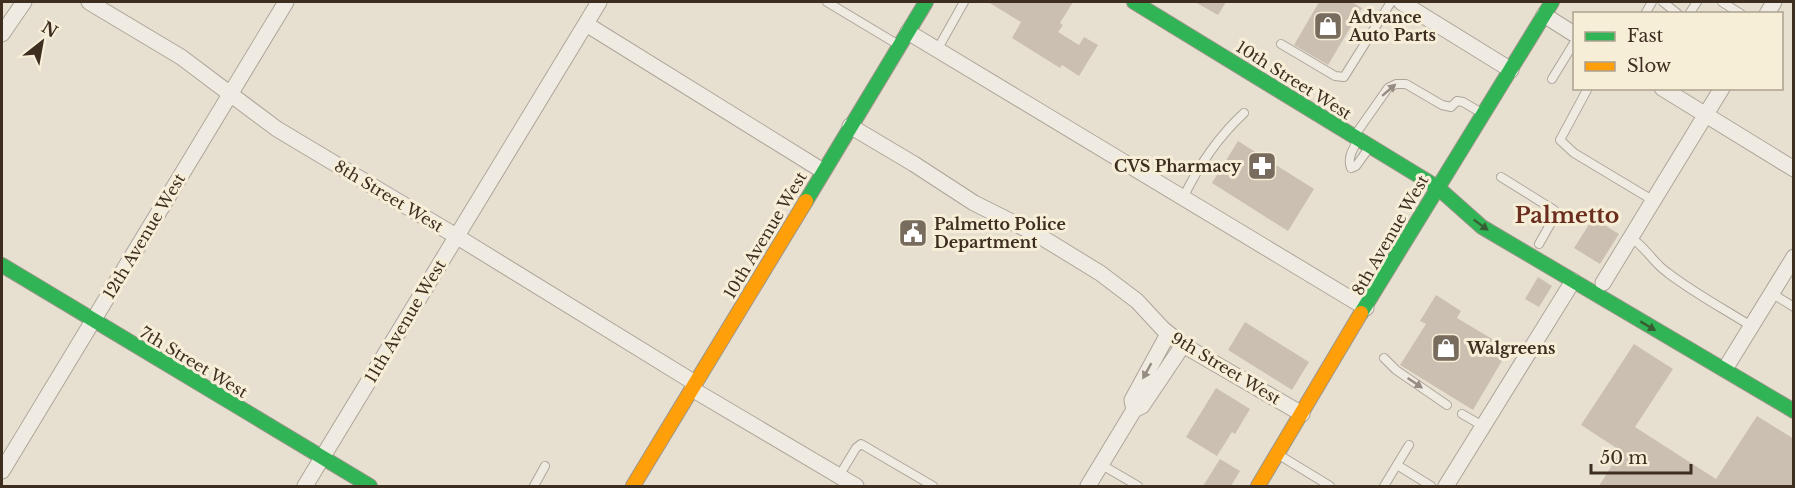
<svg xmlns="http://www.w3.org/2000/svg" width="1795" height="488" font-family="'Libre Baskerville',serif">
<rect width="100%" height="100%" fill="#e7e0d1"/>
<path fill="#cbbfb2" d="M988 2H1073L1060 23 1063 25 1058 32 1079 45 1084 37 1098 45 1079 76 1062 65 1060 68 1012 38 1021 22Z
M1195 2H1226L1218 15Z
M1319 2H1352L1362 8 1328 65 1294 45Z
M1238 141 1314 189 1288 231 1212 183Z
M1593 218 1619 234 1600 264 1574 248Z
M1538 277 1552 286 1539 307 1525 299Z
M1436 295 1461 311 1457 318 1509 349 1473 410 1400 365 1426 324 1420 321Z
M1245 322 1309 362 1292 390 1228 350Z
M1634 344 1673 369 1635 427 1716 479 1757 416 1794 439V486H1599L1621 451 1581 425Z
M1216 388 1250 409 1235 434 1232 432 1217 456 1186 437Z
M1220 459 1240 471 1231 486H1203Z"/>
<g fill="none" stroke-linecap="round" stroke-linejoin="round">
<g stroke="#ada599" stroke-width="10">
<path id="lane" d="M827 2 897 44
M1663 2 1678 14
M1722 2 1741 14
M1645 14 1652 2
M1689 14 1697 2
M1281 44 1335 76 1344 77 1391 2
M937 50 964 2
M1552 79 1574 43
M1588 88 1560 140 1574 153 1654 201
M1355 135 1388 88 1396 84H1406L1442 105 1451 107 1457 101 1463 102 1480 112
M1358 140C1353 149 1347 158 1351 168L1356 166 1369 148
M1501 177 1554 210 1556 214 1539 244
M1183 198C1198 167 1218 137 1244 113
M1631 238C1646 247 1653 263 1668 273 1694 293 1724 309 1751 326
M1771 293 1794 307
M1384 358 1396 370 1447 405
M1462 414 1483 426
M1279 455 1330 486
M1102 465 1138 486
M1397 465 1431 486
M839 476 856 448 861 444 933 486
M534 486 545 466
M1384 486 1409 445"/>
</g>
<g stroke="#ada599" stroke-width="17">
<path id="street" d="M89 2 181 57 277 129 456 236 695 383
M1401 2 1511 70
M1767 14 1774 2
M1544 15 1574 34
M586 24 823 171
M908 32 1366 308
M2 34 24 2
M1662 88 1794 169
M850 126 914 164 974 203 1038 235 1100 273 1137 301 1163 329 1183 345 1302 414
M1603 283 1722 88
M1725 369 1794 257
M692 389 856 486
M1134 410 1132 400 1168 334
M2 471 286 2
M305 486 599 2
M1088 486 1134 410 1142 406 1183 345
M1446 486 1573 281"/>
</g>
<g stroke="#9c958a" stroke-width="16">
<path id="fast" d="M1134 2 1437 187
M1437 187 1482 227 1794 411
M806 201 926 2
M2 265 370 486
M1361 313 1552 2"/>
</g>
<g stroke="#9c958a" stroke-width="16">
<path id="slow" d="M633 486 806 201
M1258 486 1361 313"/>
</g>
<use href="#lane" stroke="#efebe3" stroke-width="8"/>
<use href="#street" stroke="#efebe3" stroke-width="15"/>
<use href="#fast" stroke="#30b455" stroke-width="14"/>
<use href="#slow" stroke="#ff9f0a" stroke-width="14"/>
</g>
<defs><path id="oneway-solid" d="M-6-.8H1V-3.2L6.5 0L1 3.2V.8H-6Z" transform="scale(1.5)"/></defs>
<g fill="#968c82">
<use href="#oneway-solid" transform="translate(1389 90) rotate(-41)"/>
<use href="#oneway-solid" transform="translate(1147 371) rotate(119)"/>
<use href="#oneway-solid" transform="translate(1415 383) rotate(34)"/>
</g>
<g fill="#385d33">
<use href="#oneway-solid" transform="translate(1481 225) rotate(37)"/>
<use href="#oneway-solid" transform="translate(1648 326) rotate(31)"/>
</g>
<defs>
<g id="shop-square" transform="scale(1.5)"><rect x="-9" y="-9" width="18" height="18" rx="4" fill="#786c5e" stroke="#f7eed8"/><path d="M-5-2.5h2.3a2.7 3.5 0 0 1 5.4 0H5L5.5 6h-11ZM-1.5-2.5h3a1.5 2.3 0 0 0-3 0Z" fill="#fff"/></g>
<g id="pharmacy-square" transform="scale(1.5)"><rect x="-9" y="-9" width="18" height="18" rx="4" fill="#786c5e" stroke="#f7eed8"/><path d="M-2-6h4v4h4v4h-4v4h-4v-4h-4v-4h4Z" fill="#fff"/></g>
<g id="civic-square" transform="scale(1.5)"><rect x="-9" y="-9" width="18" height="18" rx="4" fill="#786c5e" stroke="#f7eed8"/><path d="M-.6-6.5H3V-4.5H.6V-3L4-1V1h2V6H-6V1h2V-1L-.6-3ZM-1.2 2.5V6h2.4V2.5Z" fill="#fff"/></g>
</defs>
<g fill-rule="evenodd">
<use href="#shop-square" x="1328" y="26"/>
<use href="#pharmacy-square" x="1262" y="166"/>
<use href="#civic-square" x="913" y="233"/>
<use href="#shop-square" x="1446" y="348"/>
</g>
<g text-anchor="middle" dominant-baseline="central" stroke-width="6" stroke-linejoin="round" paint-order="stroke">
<g font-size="16" font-weight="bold" fill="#3d2e20" stroke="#f7eed8" text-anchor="start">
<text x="1349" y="17">Advance<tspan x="1349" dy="18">Auto Parts</tspan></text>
<text x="1241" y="166" text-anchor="end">CVS Pharmacy</text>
<text x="934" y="224">Palmetto Police<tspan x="934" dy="18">Department</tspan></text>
<text x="1467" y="348">Walgreens</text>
</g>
<g font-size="16" fill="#3d2e20" stroke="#f7eed8">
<text transform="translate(1294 80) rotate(32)">10th Street West</text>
<text transform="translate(389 196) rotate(31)">8th Street West</text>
<text transform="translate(765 235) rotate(-59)">10th Avenue West</text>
<text transform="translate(1390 235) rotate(-60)">8th Avenue West</text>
<text transform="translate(144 236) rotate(-59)">12th Avenue West</text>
<text transform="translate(405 321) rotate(-59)">11th Avenue West</text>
<text transform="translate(194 362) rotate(31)">7th Street West</text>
<text transform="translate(1226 368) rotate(31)">9th Street West</text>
</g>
<g font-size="22" font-weight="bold" fill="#6b2e1e" stroke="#f7eed8">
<text x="1567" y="215">Palmetto</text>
</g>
</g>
<rect width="1795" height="488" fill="none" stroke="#3d2e20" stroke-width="6"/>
<rect x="1573" y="12" width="210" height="78" fill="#f7eed8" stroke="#ada18e" stroke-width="1.5"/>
<rect x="1585" y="32" width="30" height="9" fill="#30b455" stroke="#ada18e" stroke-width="1.5"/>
<text x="1627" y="42" font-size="18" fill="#3d2e20">Fast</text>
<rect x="1585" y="62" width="30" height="9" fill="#ff9f0a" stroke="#ada18e" stroke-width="1.5"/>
<text x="1627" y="72" font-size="18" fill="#3d2e20">Slow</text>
<g transform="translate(42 42) rotate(31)" stroke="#f7eed8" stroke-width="4.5" paint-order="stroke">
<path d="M0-4.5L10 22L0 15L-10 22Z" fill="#3d2e20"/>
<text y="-9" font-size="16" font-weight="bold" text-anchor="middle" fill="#3d2e20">N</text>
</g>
<path d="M1591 464v9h100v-9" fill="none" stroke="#3d2e20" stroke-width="3"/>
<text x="1600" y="464" font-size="18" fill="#3d2e20" stroke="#f7eed8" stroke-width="4.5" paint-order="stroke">50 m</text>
</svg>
